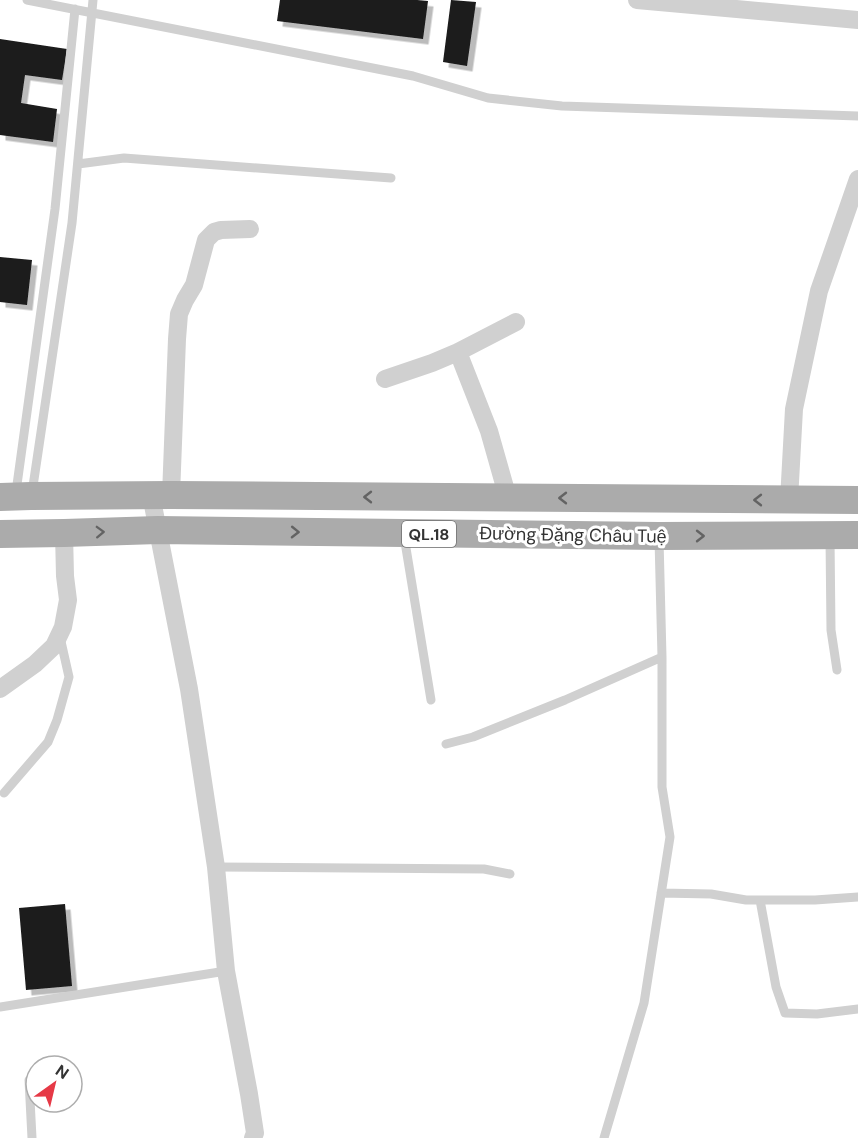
<svg xmlns="http://www.w3.org/2000/svg" width="858" height="1138" font-family="'DM Sans',sans-serif">
<defs>
<filter id="shadow"><feDropShadow dx="5.5" dy="5.5" stdDeviation="0" flood-color="#0004"/></filter>
</defs>
<rect width="100%" height="100%" fill="#fff"/>
<path fill="#1a1a1a" filter="url(#shadow)" d="M280 0H417L428 1 423 39 277 21Z
M451 0 476 2 467 66 443 62Z
M0 39 67 49 62 80 25 75 21 103 57 109 53 142 0 135Z
M0 257 32 260 27 305 0 302Z
M65 904 72 986 26 990 19 908Z"/>
<g fill="none" stroke-linecap="round" stroke-linejoin="round">
<path stroke="#d0d0d0" stroke-width="9" d="M27 0 413 76 488 98 562 106 858 116
M78 164 124 158 391 178
M16 492 55 209 75 9
M32 493 72 223 93 0
M404 536 431 700
M830 538 831 630 837 670
M446 744 473 737 565 700 662 657
M4 793 48 742 57 720 69 677 60 637
M216 867 484 869 510 874
M661 893 711 894 746 900H815L858 897
M760 900 776 987 785 1013 817 1014 858 1009
M0 1007 226 971
M29 1080 32 1138
M604 1138 644 1003 670 837 662 787V657L659 539"/>
<path stroke="#d0d0d0" stroke-width="18" d="M637 0 858 20
M458 352 489 431 508 498
M385 379 432 363 458 352 516 322
M151 495 189 689 216 867 226 971 249 1094 255 1133 253 1138
M171 495 177 339 179 314 185 300 194 285 206 240 214 232 221 230 250 229
M789 500 794 409 819 291 858 179
M0 689 35 664 54 646 63 627 68 600 65 576 64 533"/>
<path stroke="#ababab" stroke-width="28" d="M0 497 31 496 171 495 858 500
M0 534 64 533 158 530 659 536 858 535"/>
</g>
<defs><path id="oneway-chevron" d="M-2-3.5L2.5 0L-2 3.5" fill="none" stroke-width="1.6" stroke-linecap="round" stroke-linejoin="round" transform="scale(1.5)"/></defs>
<g stroke="#636363">
<use href="#oneway-chevron" transform="translate(368 497) rotate(-180)"/>
<use href="#oneway-chevron" transform="translate(563 498) rotate(-180)"/>
<use href="#oneway-chevron" transform="translate(758 500) rotate(-180)"/>
<use href="#oneway-chevron" transform="translate(100 532) rotate(-2)"/>
<use href="#oneway-chevron" transform="translate(295 532) rotate(1)"/>
<use href="#oneway-chevron" transform="translate(700 536)"/>
</g>
<g text-anchor="middle" dominant-baseline="central" stroke-width="6" stroke-linejoin="round" paint-order="stroke">
<rect fill="#fff" stroke="#707070" stroke-width="1.5" x="402" y="521" width="54" height="26" rx="4.5"/>
<g font-size="16" font-weight="bold" fill="#333">
<text x="429" y="534">QL.18</text>
</g>
<g font-size="18" fill="#333" stroke="#fff">
<text transform="translate(573 535) rotate(1)">Đường Đặng Châu Tuệ</text>
</g>
</g>
<g transform="translate(54 1084) rotate(34)"><circle r="28" fill="#ffffff" stroke="#adadad" stroke-width="1.5"/>
<path d="M0-4.5L10 22L0 15L-10 22Z" fill="#e63946"/>
<text y="-9" font-size="16" font-weight="bold" text-anchor="middle" fill="#333333">N</text>
</g>
</svg>
